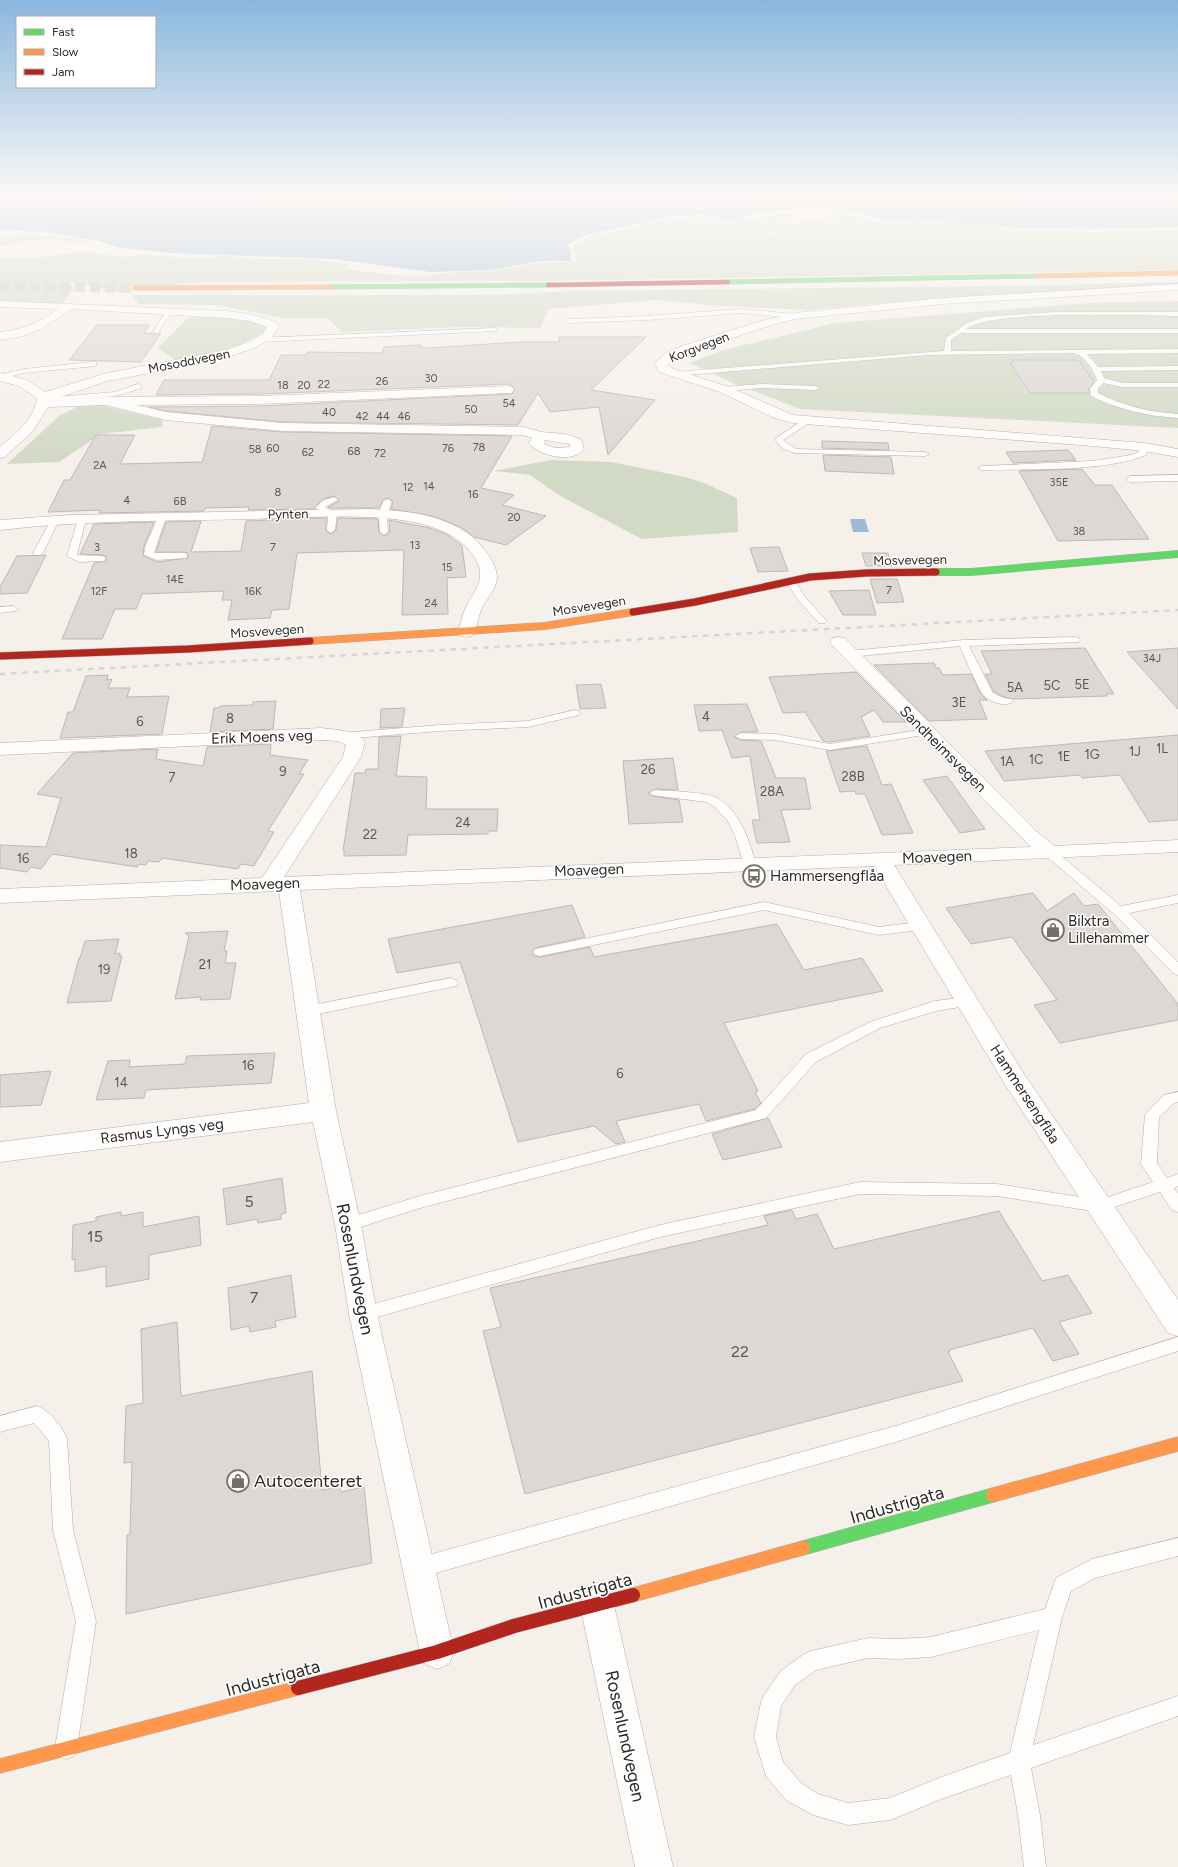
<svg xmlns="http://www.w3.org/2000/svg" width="1178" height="1867" font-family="Figtree,sans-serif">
<rect width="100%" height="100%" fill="#f6f0ea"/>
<path fill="#d2dac6" d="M835 211 886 224 916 220 1017 229 1095 232 1178 230V270L544 281 200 282 120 292 83 284 65 282 75 288 61 304 0 303V258H34L85 251 119 257 144 255 195 258 230 256 249 259H312L351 265 341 269 417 277 444 273 490 271 540 263 576 261 573 245 592 235 637 228 639 224 699 216 714 217 720 221H740L758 217 789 213 792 215 791 220 776 226 773 233 733 234 713 224 731 235 775 234 777 226 830 217 828 236Z
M24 234 72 238 94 243 89 244 49 239 28 240 0 247V238Z
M1178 282V283L1155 286 920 300 809 310 722 306 655 300 548 309 541 328 463 327 341 332 328 318H283L218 305 139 304 132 295H496L572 291 1058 285Z
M1178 301V428L800 409 733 383 690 363 724 350 835 323 1090 303Z
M189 317C215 318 246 314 268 329 241 349 210 354 178 362L158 348Z
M101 405 163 420 162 427 101 434 59 462 7 464 59 416 77 407Z
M551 460 611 462 685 477 704 483 737 498 738 532 642 539 562 497 530 475 494 471Z"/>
<path fill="#9dbbd2" d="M0 194H1178V227L1080 229 1017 228 926 220 885 221 863 214 824 208 758 212 737 220H722L716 216 701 214 669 217 590 234 577 239 568 245 571 252V261H541L491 270 431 272 334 259 169 253 118 247 99 241 47 232 0 230Z
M850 519H865L869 532H853Z"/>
<path fill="#ddd8d4" stroke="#bdb8b5" d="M97 325H149L144 333 158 334 161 333 141 362 69 360Z
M559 337H646L591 390 655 400 608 455 599 407 550 412 538 393 518 425 283 422 166 411 149 407 260 406 512 394 515 389 512 386 508 384 260 394 156 395 164 380H269L281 355H306L307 352 382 353 384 347 421 345V347L430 348 518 342H559Z
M1012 360H1075L1080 362 1094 382 1089 388V393H1030L1010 363H1013Z
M212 426 283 432 512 436 481 488 514 495 502 505 546 516 506 545 474 537 461 527 432 516 391 509 393 502 388 498 383 500 379 508H330L328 507 339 501 334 496 323 499 314 509 248 510 249 507 205 508 204 511 99 513 101 510 48 512 64 480H70L96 435H135L120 464 202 462Z
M822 441 888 443 889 450 822 448Z
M1068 450 1076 460 1013 463 1006 452Z
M823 455 891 457 894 474 825 471Z
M1082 469 1095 485H1112L1149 539 1058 541 1019 471Z
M316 518H326V530L331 534 336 530 338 518 378 519 379 532 384 536 390 532 389 520 430 528 446 534 460 544 462 546 466 577 447 578 448 614 402 615 404 550 297 553 289 609 272 610 270 618 228 620 232 600H222L224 591 142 594 136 609H115L102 639H62L94 563 106 561V556L102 555 80 554 94 524 154 522 144 546 143 555 157 562 188 558V553L184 552H156L166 522 201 521 191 552 241 551 246 521Z
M779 547 788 571 758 572 750 548Z
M862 553H888L892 566H866Z
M46 555 27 593 0 594V587L17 556Z
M870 579H897L904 602 877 603Z
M869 590 876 615H843L829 591Z
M1085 648 1114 694H1106L1107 696 1014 699 1004 697 994 692 985 674H992L981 651Z
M1178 648V709L1127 652Z
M934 663 936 668H939L943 675 971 674 981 694 987 700H979L987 719 929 721 874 665Z
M856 672 906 722H883L874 710 861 717 870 736 830 742 823 741 805 712 783 713 769 677Z
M108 675 107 680 112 679 108 688H130L127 697 169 696 162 734 60 738 68 712H73L86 676Z
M601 684 606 708 580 709 576 685Z
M276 701 273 729 210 732 214 708H219L220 706 253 705V702Z
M747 704 758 732H741L734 737 741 740 761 741 776 778H805L811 809 781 810 790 842 757 843 752 820H760L750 756 732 758 722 730 699 731 694 705Z
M405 708 402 727 380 728 381 709Z
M1178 735V820L1149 822 1120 775 1082 778 1080 775 1004 781 985 751Z
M401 736 396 776 427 777 426 809H498L497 831H488V834L408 835 406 855 344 856V850H343L355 773H365L366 769H378L379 737Z
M271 744 270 755 308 760 299 774H304L268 831 274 832 254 866 241 864 238 869 162 858 159 862 148 861 146 865 139 864 137 867 52 854 41 869 31 867 27 872 0 868V845L46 847 61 798 37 794 73 753 158 749 156 759 203 766 207 747Z
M867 746 882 785 891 784 913 833 882 835 865 794H856L855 791 840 792 826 751Z
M673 758 678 790 656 789 648 793 652 796 679 800 683 822 629 824 623 761Z
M947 776 985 829 960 833 923 780Z
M1033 893 1047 911 1074 893 1084 906 1098 904 1178 1004V1020L1060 1043 1034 1005 1057 1000 1012 937 971 944 946 908Z
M572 905 585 937 535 948 532 951 534 956 540 957 590 947 594 957 777 924 804 970 862 958 883 991 724 1023 758 1091 755 1092 761 1103 755 1109 706 1121 699 1104 616 1121 625 1142 616 1144 594 1126 518 1142 460 962 397 973 388 939Z
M228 931 224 951H227L225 963H236L230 999 200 1000 201 997 175 999 189 936 185 933Z
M119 939 115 954 120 953V957L122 956 111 1001 67 1003 79 958H80L85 941Z
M275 1053 271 1083 146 1090 144 1098 96 1100 108 1061 130 1060 129 1067 185 1064 187 1056Z
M51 1071 41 1105 0 1107V1075Z
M768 1118 782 1147 723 1160 712 1134Z
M282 1178 286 1213 281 1214V1219L258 1223 257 1219 227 1225 223 1189Z
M792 1210 796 1219 817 1214 834 1249 999 1211 1042 1281 1068 1275 1092 1313 1059 1322 1079 1354 1053 1361 1033 1328 949 1350 950 1352H948L963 1381 525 1494 483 1331 501 1327 490 1288 768 1225 764 1216Z
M121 1212V1216L143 1212V1227L199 1216 201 1245 149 1255V1279L106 1287V1266L75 1272V1259L72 1260 73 1225 96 1221V1217Z
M291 1275 296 1317 275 1321 276 1327 250 1332 249 1326 231 1330 228 1288Z
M177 1322 181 1396 312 1371 322 1490 340 1486 341 1492 364 1487 372 1563 126 1614 127 1535 130 1534 132 1462 124 1463 126 1406 143 1403 141 1329Z"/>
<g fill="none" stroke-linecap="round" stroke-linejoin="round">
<path stroke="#cec8c3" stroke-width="10" stroke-dasharray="10 5" stroke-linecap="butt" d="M0 286 135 288"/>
<g stroke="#b2adaa" stroke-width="1">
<path id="lane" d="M741 309 795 314 798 316 795 318 741 313 648 320 569 323 566 321 569 319 648 316Z
M167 310 172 311 158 333H154L153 332Z
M1054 312H1178V316C1136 316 996 309 966 329H1178V333H961L951 340V351L1178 349V353L1087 354 1098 367 1178 366V370L1101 371 1104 378 1123 383H1178V387H1123L1103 383 1098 389V393C1123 406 1150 412 1178 414V418C1147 416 1119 410 1091 396L1090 389 1097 380C1092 368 1086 357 1074 353L928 355 675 376 671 374 675 372 944 351 946 338 967 323 984 317Z
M495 328 497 329V331L259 342 256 340 259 338Z
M93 362H96V366L24 373 0 379V375L24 369Z
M138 384 142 386 141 388 116 396 44 402 40 400 44 398 115 392Z
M762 384 815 386 819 388 815 390 762 388 724 391 720 389 724 387Z
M805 419 812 421 783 440 796 449 925 452 929 454 925 456 795 453 783 449 775 440 776 438Z
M1141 445 1148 447 1146 455C1106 472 1027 469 982 470L978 468 982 466 1093 461 1131 455 1139 452Z
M1178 475V481L1130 482 1126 479 1130 476Z
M334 497 338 500 325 507 337 514 335 530 331 533 327 530 328 515 315 508 324 500Z
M388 499 392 502 387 515 388 532 384 535 380 532C379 523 377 503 388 499Z
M162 514 166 517 154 553H184L187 554V558L157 560 144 555 145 547 158 517Z
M82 516 86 519 77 555 102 556 105 557V561L79 562 67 556 78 519Z
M55 517 59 520 43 553 41 555H35L33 553 51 520Z
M791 578 794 579 805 597 825 619 827 621 825 623H819L798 600 786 581Z
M13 606 18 609 16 611 0 613V607Z
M1075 637 1079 638 1080 640 1079 642 969 646 993 693 1004 698 1012 699 1013 701C1007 708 991 702 985 697 979 691 964 656 960 646L850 657 845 654 850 651 963 640Z
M575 710 579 711 580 713 579 715 528 727 440 731 341 739 335 736 341 733 440 725 528 721Z
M926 729 930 730 931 732 930 734 830 750 775 740 741 739 735 736 741 733 775 734 830 744Z
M656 790C670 791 703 792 715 797 740 809 749 840 756 864L754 867 750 868 744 864 735 836 727 820 715 807 707 802 652 795 650 793 652 791Z
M1050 849 1054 850 1121 906 1178 895V903L1129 913 1178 962V975L1173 973 1114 914 1046 856 1044 853 1046 850Z
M764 902 879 927 920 922 925 923 926 926 925 929 920 930 879 935 764 910 540 956 535 955 533 952 535 949 540 948Z
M451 978 456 980 458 983 456 986 308 1016 303 1014 301 1011 303 1008 308 1006Z
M967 997 972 999 974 1002 972 1005 936 1011 880 1028 816 1062 766 1118 420 1208 348 1231 342 1230 340 1225 342 1220 420 1196 756 1110 806 1054 870 1022 935 1001Z
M1178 1092V1102L1174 1103 1159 1117 1157 1163 1167 1178 1178 1174V1186L1174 1188 1178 1194V1212L1172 1210 1160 1192 1099 1212 997 1196 860 1194 660 1237 363 1321 357 1319 355 1314 357 1309 363 1307 660 1225 860 1182 997 1184 1099 1200 1153 1182 1141 1164 1145 1115 1164 1095Z
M1178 1337V1351L899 1441 418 1578 411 1575 408 1568 411 1561 418 1558 899 1425Z
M37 1406C49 1410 62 1427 67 1438L73 1530 96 1621 77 1748 74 1756 66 1759 58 1756 55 1748 76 1621 53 1530 49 1441 34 1423 0 1432V1416Z
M1178 1538V1556L1095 1578 1071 1591 1062 1617 1033 1745 1178 1696V1716L1031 1768 1040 1815 1046 1867H1024L1018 1815 1011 1775 944 1798 890 1820 848 1825 813 1815 786 1800 766 1776 754 1737 761 1702 764 1695 781 1671 804 1654 811 1651 868 1638 899 1639 931 1637 1045 1609 1056 1578 1092 1559ZM1039 1630 1010 1753 944 1776 890 1798 848 1803 818 1794 802 1784 783 1762 776 1737 781 1706 795 1685 816 1670 868 1658 899 1659 931 1657Z"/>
</g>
<g stroke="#b2adaa" stroke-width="1">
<path id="street" d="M1178 284V290L943 304 795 319 768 326 693 351 673 359 667 365 676 370 729 387 793 415 1144 443 1178 449V457L1144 451 1093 446 792 423 772 417 720 392 659 372 655 364 665 353 685 345 761 321 795 313 943 298Z
M0 301 226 311 250 314 276 322 279 327 271 339 254 348 231 356 199 364 107 381 49 401 106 397 260 396 508 386 512 387 514 390 512 393 260 404 136 405 166 412 283 423 524 427 541 432 565 434 581 439 584 449C574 464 538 456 529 443L532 438 523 435 283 431 166 420 106 405 48 407 33 431 5 457 0 458V447C15 434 35 419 37 398L19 386 0 381V373L27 380 45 392 107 373 223 351 246 343 262 335 267 327 250 321 226 318 72 309 41 329 20 337 0 340V332C22 330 41 322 58 309L0 307ZM544 440 570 444V447L555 448 544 444Z
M369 509C410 511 457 515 484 549 490 557 497 567 497 577 497 589 486 599 481 610 478 618 477 628 472 636L466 637 460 636 458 632C460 624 462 616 465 609 473 593 486 581 477 562 468 542 443 529 422 524 373 512 304 518 253 519 169 521 84 520 0 530V520L70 515Z
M839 637 845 638 1036 831 1055 846 1178 840V852L894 865 1024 1074 1178 1300V1336L1168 1333 1006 1086 874 866 300 890 336 1111 361 1225 377 1314 454 1652 449 1664 437 1669 425 1664 420 1652 349 1314 335 1225 313 1122 0 1162V1142L309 1103 279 891 0 903V889L262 878 343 757 346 745 338 741 321 740 0 755V743L321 728C335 730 357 730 365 742L361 757 284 877 1031 847 833 646 830 642 833 638Z
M597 1588 609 1593 614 1605 673 1867H635L580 1605 585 1593Z"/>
</g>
<g stroke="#b2adaa" stroke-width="5">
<path id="fast-far2" d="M728 282 1037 276
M331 287 548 285"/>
</g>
<g stroke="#b2adaa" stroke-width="8">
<path id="fast-far1" d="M936 572H971L1178 554"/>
</g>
<g stroke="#b2adaa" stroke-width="15">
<path id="fast" d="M803 1548 993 1495"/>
</g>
<g stroke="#b2adaa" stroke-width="5">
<path id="slow-far2" d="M1037 276 1178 273
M135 288 331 287"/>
</g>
<g stroke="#b2adaa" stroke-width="8">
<path id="slow-far1" d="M310 641 545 626 633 612"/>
</g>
<g stroke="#b2adaa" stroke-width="15">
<path id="slow" d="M993 1495 1178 1444
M633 1595 803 1548
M0 1766 298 1688"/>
</g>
<g stroke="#b2adaa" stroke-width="5">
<path id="jam-far2" d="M548 285 728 282"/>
</g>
<g stroke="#b2adaa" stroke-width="8">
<path id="jam-far1" d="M633 612 695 602 810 577 866 573 936 572
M0 656 188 649 310 641"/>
</g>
<g stroke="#b2adaa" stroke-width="15">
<path id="jam" d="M298 1688 437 1652 514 1626 633 1595"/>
</g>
<use href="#lane" fill="#fefdfc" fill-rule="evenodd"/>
<use href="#street" fill="#fefdfc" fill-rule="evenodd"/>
<use href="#fast-far2" stroke="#63d668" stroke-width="4.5"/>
<use href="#fast-far1" stroke="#63d668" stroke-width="7"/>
<use href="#fast" stroke="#63d668" stroke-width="14"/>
<use href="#slow-far2" stroke="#ff974d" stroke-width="4.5"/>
<use href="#slow-far1" stroke="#ff974d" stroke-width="7"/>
<use href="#slow" stroke="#ff974d" stroke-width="14"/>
<use href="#jam-far2" stroke="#b3261e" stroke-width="4.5"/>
<use href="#jam-far1" stroke="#b3261e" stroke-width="7"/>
<use href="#jam" stroke="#b3261e" stroke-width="14"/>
<path stroke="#d7d5d4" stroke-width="2.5" stroke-dasharray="5.5 5.5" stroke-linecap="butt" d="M0 674 1178 610"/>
</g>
<linearGradient id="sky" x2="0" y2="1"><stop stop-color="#8ab7df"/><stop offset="0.43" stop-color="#fbf8f6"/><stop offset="1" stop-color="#fbf8f6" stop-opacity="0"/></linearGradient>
<rect width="1178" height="456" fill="url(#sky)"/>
<defs>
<g id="bus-ring" transform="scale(1.15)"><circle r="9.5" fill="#fff" stroke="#736f6b" stroke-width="1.5"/><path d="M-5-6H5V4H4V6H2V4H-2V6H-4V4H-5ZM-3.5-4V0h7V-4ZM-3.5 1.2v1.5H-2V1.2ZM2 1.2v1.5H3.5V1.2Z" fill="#736f6b"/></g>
<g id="shop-ring" transform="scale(1.15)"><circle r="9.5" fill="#fff" stroke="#736f6b" stroke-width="1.5"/><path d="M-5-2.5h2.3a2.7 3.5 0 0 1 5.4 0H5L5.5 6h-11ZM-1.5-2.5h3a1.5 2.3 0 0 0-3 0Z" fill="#736f6b"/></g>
</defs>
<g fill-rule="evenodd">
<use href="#bus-ring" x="754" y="876"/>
<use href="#shop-ring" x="1053" y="930"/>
<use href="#shop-ring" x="238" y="1481"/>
</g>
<g text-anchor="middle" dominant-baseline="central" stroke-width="3" stroke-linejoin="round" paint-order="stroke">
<g font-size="11" fill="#5a5652">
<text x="431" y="378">30</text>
<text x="382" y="381">26</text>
<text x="324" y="384">22</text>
<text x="283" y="385">18</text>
<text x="304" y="385">20</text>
<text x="509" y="403">54</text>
<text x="471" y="409">50</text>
<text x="329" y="412">40</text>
<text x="362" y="416">42</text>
<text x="383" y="416">44</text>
<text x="404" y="416">46</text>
<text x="479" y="447">78</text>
<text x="273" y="448">60</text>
<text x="448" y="448">76</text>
<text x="255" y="449">58</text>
<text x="354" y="451">68</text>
<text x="308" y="452">62</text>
<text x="380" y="453">72</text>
<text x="100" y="465">2A</text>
<text x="1059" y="482">35E</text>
<text x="429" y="486">14</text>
<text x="408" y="487">12</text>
<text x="278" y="492">8</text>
<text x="473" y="494">16</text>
<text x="127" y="500">4</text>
<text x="180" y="501">6B</text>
<text x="514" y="517">20</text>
<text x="1079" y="531">38</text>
<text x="415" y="545">13</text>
<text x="97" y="547">3</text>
<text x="273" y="547">7</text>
<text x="447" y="567">15</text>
<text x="175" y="579">14E</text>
<text x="889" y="590">7</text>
<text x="99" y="591">12F</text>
<text x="253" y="591">16K</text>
<text x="431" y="603">24</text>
<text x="1152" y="658">34J</text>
</g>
<g font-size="13" fill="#2d2926" stroke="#fff">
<text transform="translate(699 347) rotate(-21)">Korgvegen</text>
<text transform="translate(189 361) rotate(-11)">Mosoddvegen</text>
<text transform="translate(288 514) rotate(-1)">Pynten</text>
<text transform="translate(910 560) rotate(-1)">Mosvevegen</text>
<text transform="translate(589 606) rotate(-9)">Mosvevegen</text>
<text transform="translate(267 631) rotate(-4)">Mosvevegen</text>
</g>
<g font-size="13" fill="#5a5652">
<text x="1082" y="684">5E</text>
<text x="1052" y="685">5C</text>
<text x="1015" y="687">5A</text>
<text x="959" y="702">3E</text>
<text x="706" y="716">4</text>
<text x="230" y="718">8</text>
<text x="140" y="721">6</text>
<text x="1162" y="748">1L</text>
<text x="1135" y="751">1J</text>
<text x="1092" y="754">1G</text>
<text x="1064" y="756">1E</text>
<text x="1036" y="759">1C</text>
<text x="1007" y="761">1A</text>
<text x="648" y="769">26</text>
<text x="283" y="771">9</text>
<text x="853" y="776">28B</text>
<text x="172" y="777">7</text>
<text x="772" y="791">28A</text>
<text x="463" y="822">24</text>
<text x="370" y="834">22</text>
<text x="131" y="853">18</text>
<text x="23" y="858">16</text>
<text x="205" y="964">21</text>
<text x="104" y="969">19</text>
<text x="248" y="1065">16</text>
<text x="620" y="1073">6</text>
<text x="121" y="1082">14</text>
</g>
<g font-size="15" fill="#2d2926" stroke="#fff">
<text transform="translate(262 737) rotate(-2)">Erik Moens veg</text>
<text transform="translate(943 749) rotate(45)">Sandheimsvegen</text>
<text transform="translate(937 857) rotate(-2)">Moavegen</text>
<text transform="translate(589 870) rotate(-2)">Moavegen</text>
<text transform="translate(265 884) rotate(-2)">Moavegen</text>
<text transform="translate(1025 1094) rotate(57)">Hammersengflåa</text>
<text transform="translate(162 1131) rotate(-7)">Rasmus Lyngs veg</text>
</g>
<g font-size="15" fill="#2d2926" stroke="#fff" text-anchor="start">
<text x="770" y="876">Hammersengflåa</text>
<text x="1068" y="921">Bilxtra<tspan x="1068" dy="17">Lillehammer</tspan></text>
</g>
<g font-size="16" fill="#5a5652">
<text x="249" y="1201">5</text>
<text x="95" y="1236">15</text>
<text x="254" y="1297">7</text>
<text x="740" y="1351">22</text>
</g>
<g font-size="18" fill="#2d2926" stroke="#fff">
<text transform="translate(355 1269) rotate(79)">Rosenlundvegen</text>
<text transform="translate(897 1505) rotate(-16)">Industrigata</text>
<text transform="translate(585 1591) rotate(-15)">Industrigata</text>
<text transform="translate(273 1678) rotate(-15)">Industrigata</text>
<text transform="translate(625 1736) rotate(78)">Rosenlundvegen</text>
</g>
<g font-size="18" fill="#2d2926" stroke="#fff" text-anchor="start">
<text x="254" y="1481">Autocenteret</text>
</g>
</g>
<rect x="16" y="16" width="140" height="72" fill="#ffffff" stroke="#aba9a8"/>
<rect x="24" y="29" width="20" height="6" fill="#63d668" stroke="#aba9a8"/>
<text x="52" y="36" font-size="12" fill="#2d2926">Fast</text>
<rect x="24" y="49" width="20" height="6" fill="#ff974d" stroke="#aba9a8"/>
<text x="52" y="56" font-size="12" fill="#2d2926">Slow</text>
<rect x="24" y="69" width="20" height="6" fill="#b3261e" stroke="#aba9a8"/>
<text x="52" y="76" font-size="12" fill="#2d2926">Jam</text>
</svg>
